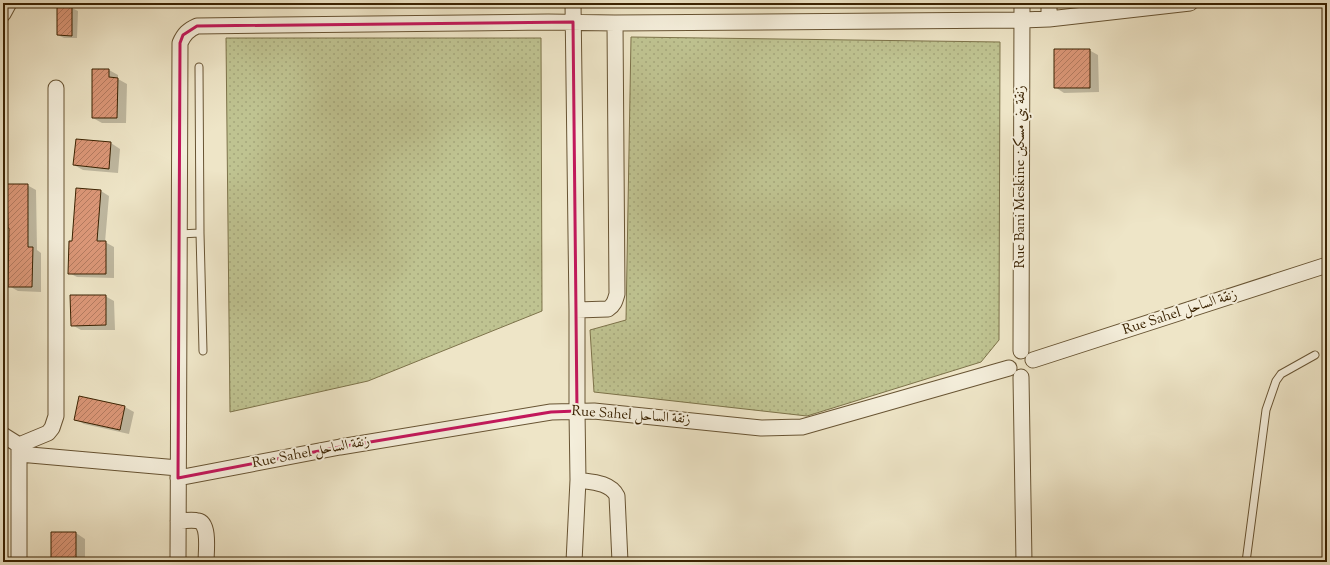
<svg xmlns="http://www.w3.org/2000/svg" width="1330" height="565" font-family="'Sorts Mill Goudy',Amiri,serif">
<defs>
<pattern id="grass-dots" width="8" height="8" patternUnits="userSpaceOnUse"><rect width="8" height="8" fill="#bfc391"/><path d="M2 2h.1M6 6h.1" fill="none" stroke="#a5a77b" stroke-width="1.8" stroke-linecap="round"/></pattern>
<pattern id="building-hatch" width="6" height="6" patternUnits="userSpaceOnUse"><rect width="6" height="6" fill="#db9778"/><path d="M-1 1l2-2M0 6l6-6M5 7l2-2" fill="none" stroke="#b37b60"/></pattern>
</defs>
<rect width="100%" height="100%" fill="#eee5c7"/>
<filter id="stains"><feTurbulence type="fractalNoise" baseFrequency=".005" numOctaves="4"/><feColorMatrix values="0 0 0 0 .2 0 0 0 0 .09 0 0 0 0 .02 0 0 0 .5 -.17"/></filter>
<radialGradient id="worn" r=".72"><stop offset=".6" stop-color="#630" stop-opacity="0"/><stop offset="1" stop-color="#630" stop-opacity=".3"/></radialGradient>
<path fill="url(#grass-dots)" stroke="#7d734a" d="M631 37 1000 42 999 340 981 362 807 416 594 392 590 330 626 320Z
M226 38H541L542 311 368 381 230 412Z"/>
<path fill="#0003" d="M72 8 78 11 77 38H64L58 35Z
M1089 50 1098 55 1099 92 1064 93 1055 87Z
M109 70 118 75V79L127 84 126 123H102L93 118Z
M77 140 111 143 120 149 118 173 83 170 74 165Z
M27 185 36 190 37 250 41 253V292L18 291 9 286Z
M77 189 101 191 109 196 105 242 114 247V278L77 277 69 273Z
M105 296 114 301 115 330H81L72 325Z
M79 397 125 407 134 412 129 434 84 424 75 419Z
M76 533 85 539V562H52Z"/>
<path fill="url(#building-hatch)" stroke="#3b2302" d="M57 7H72V36L57 35Z
M1054 49H1090V88H1054Z
M92 69H109V77L118 78 117 118H92Z
M76 139 111 142 109 169 73 165Z
M7 184H28V247H33L32 287H8L9 228H8Z
M76 188 101 190 97 241H106V274H68L69 241H72Z
M70 295H106V325L71 326Z
M79 396 125 406 120 430 74 420Z
M51 532H76V562H51Z"/>
<g fill="none" stroke-linecap="round" stroke-linejoin="round">
<g stroke="#685433" stroke-width="9">
<path id="service" d="M199 67 200 233 203 351
M179 234 200 233
M1246 562 1266 410 1276 381 1281 374 1315 355"/>
</g>
<g stroke="#685433" stroke-width="17">
<path id="minor" d="M573 3 577 310V411L578 480 574 562
M1049 3V19
M3 14 9 3
M577 310 608 309C614 305 615 301 617 294L615 23
M1021 351 1022 3
M1033 360 1327 265
M1021 377 1024 562
M3 435 19 445
M19 445 48 433 52 428 56 416V88
M19 454 178 468
M178 478 340 447 551 412 594 411 761 428 802 427 1009 368
M578 480C591 482 610 482 617 496L620 562
M178 521C185 521 192 519 198 521 210 523 206 552 206 562
M19 562V446
M178 562 180 43C184 34 188 30 197 26L548 22 615 23 1022 20 1049 19 1190 3"/>
</g>
<use href="#service" stroke="#f4eedb" stroke-width="7"/>
<use href="#minor" stroke="#f4eedb" stroke-width="15"/>
</g>
<path fill="none" stroke="#c2185b" stroke-width="3" stroke-linejoin="round" d="M573 22 577 411 551 412 340 447 178 478 180 43 183 35 197 26Z"/>
<g text-anchor="middle" dominant-baseline="central" stroke-width="4" stroke-linejoin="round" paint-order="stroke">
<g font-size="14" fill="#3b2302" stroke="#f4eedb">
<text transform="translate(1021 177) rotate(-90)">Rue Bani Meskine زنقة بني مسكين</text>
<text transform="translate(1180 313) rotate(-18)">Rue Sahel زنقة الساحل</text>
<text transform="translate(631 416) rotate(4)">Rue Sahel زنقة الساحل</text>
<text transform="translate(311 453) rotate(-11)">Rue Sahel زنقة الساحل</text>
</g>
</g>
<rect width="1330" height="565" fill="none" stroke="#eee5c7" stroke-width="16"/>
<rect x="4" y="4" width="1322" height="557" fill="none" stroke="#3b2302" stroke-width="2"/>
<rect x="8" y="8" width="1314" height="549" fill="none" stroke="#3b2302"/>
<rect width="100%" height="100%" filter="url(#stains)"/>
<rect width="100%" height="100%" fill="url(#worn)"/>
</svg>
